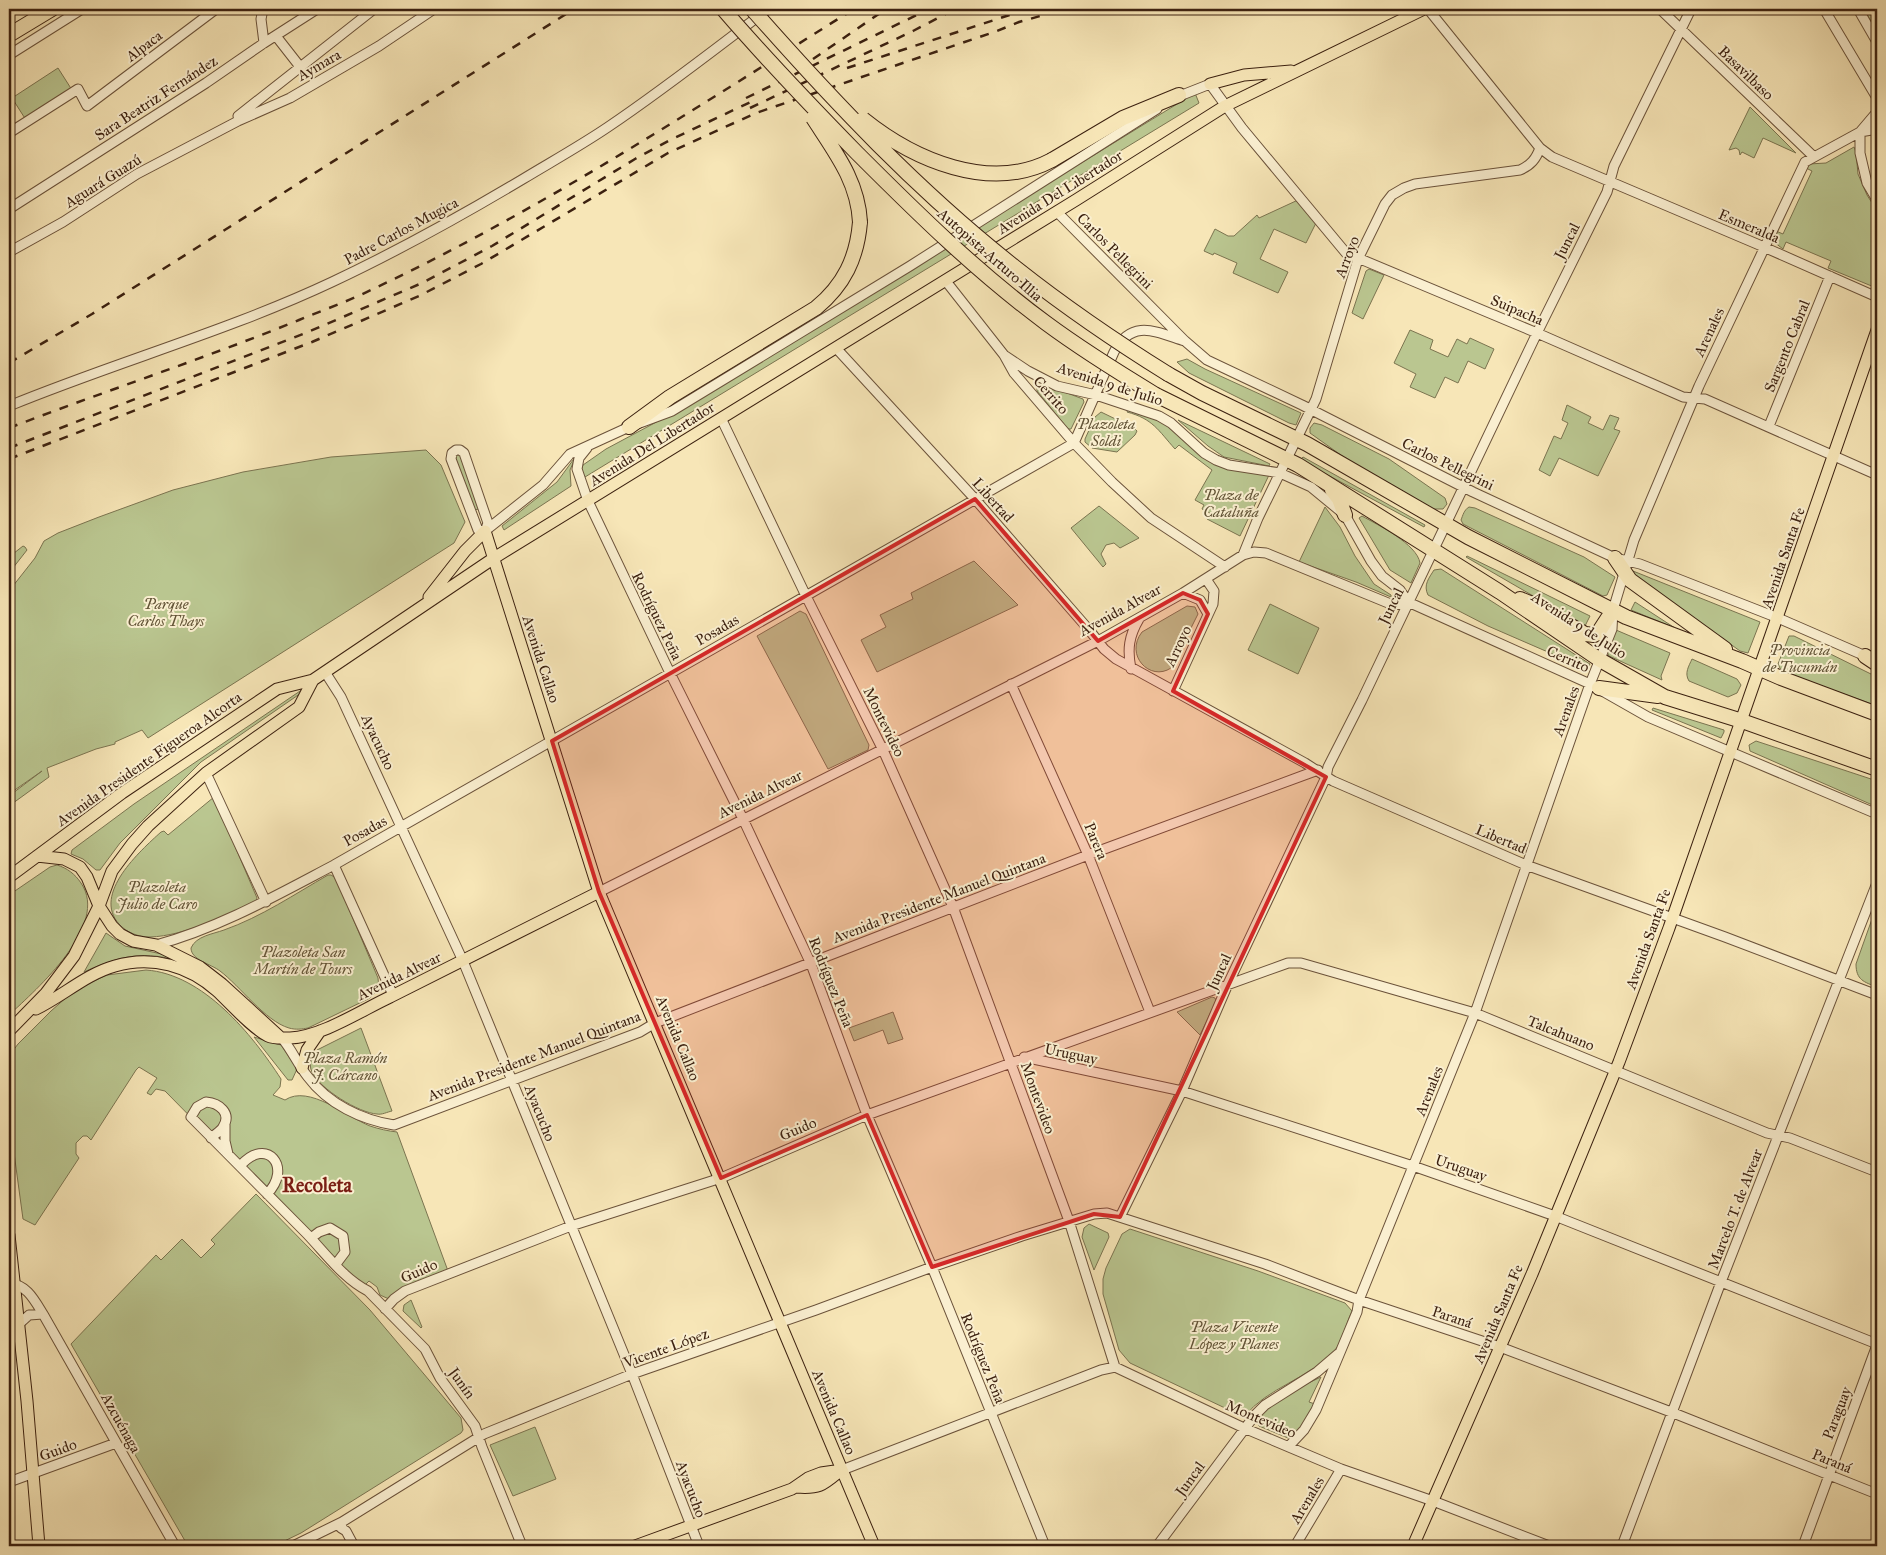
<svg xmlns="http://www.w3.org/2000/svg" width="1886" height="1555" font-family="'IM FELL Great Primer',serif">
<rect width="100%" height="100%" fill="#f7e6b7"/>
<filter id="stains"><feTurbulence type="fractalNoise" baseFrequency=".004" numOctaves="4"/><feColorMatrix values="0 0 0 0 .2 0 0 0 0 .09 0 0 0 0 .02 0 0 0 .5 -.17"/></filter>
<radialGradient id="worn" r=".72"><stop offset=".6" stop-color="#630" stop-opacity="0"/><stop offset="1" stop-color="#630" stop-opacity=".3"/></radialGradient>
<path fill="#bac690" stroke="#7b7450" d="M1864 9H1877V32Z
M58 68 72 90 26 120 12 98Z
M1195 93 1199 103 585 477 581 471 583 465 606 449 677 411Z
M1750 107 1796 153 1763 138 1754 158 1742 152 1740 155 1739 150 1736 148 1729 150Z
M1854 147 1856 152 1858 174 1867 195 1877 211V286L1874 287 1828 268 1831 261 1786 242 1783 249 1774 242 1776 231 1783 234 1812 171 1806 168 1809 164 1826 163Z
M1298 200 1317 221 1306 243 1274 229 1260 259 1288 272 1278 293 1233 273 1237 263 1214 253 1213 255 1204 251 1215 229 1228 236H1234L1257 215 1259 218Z
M1369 269 1384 275 1363 319 1352 313 1366 271Z
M1410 330 1433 340 1430 349 1448 357 1457 339 1467 344 1470 338 1494 349 1485 369 1468 361 1458 383 1445 377 1435 398 1410 387 1416 374 1394 363Z
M1187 359 1205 369 1301 413 1296 425 1289 423 1189 373 1177 362Z
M1043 384 1083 399 1084 402 1071 429H1068L1037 391V387Z
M1567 405 1591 417 1588 423 1603 430 1610 415 1619 418 1614 429 1620 431 1598 476 1559 458 1550 476 1539 470 1554 436 1561 439 1568 423 1562 420Z
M1128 410 1143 413 1167 424 1202 455 1269 475 1240 536 1207 519 1210 513 1202 509 1204 505 1195 500 1212 470 1179 445 1175 449C1158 430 1153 419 1127 412Z
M1101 412 1134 428 1137 431 1135 435 1117 452 1092 448 1085 442V439L1095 417Z
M1178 420 1270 464 1269 466 1224 457 1208 446Z
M1314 423 1322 425 1389 459 1445 498 1447 504 1443 509H1432L1352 463 1310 433V428Z
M426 450 441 465 465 522 454 543 148 738 142 730 115 742V744L96 749 47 768 49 777 9 806V796L42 771 9 794V591L35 558 44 541 58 533 99 517 173 490 243 472 331 457Z
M458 454 460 455 479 509 474 510 455 457Z
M576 456 570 470 571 486 504 530 502 526 557 482Z
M1303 457 1425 525 1424 527 1300 460Z
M1099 506 1139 538 1120 548 1114 543 1106 545 1101 554 1106 564 1103 567 1071 528Z
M1325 507 1340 527 1355 556 1374 584 1391 595V597L1356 582 1299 562Z
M1469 507 1475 508 1584 557 1615 577 1607 595 1603 596 1463 524 1461 520C1463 515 1464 510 1469 507Z
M1362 516C1378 525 1417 544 1420 563L1411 583 1390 570 1359 518Z
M23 546 25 547 27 550 9 573V557Z
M1467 556 1590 616 1585 626 1466 557Z
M974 561 1018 605 877 672 861 640 886 627 880 615 913 599 911 593Z
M1441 569 1590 664 1587 669 1488 626 1428 595C1423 585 1429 578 1434 570Z
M1633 571 1760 622 1748 653 1740 651 1633 574Z
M1635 602 1675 628 1631 610Z
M1270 604 1319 628 1298 674 1248 650Z
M1187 606 1195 607 1198 614 1171 668C1150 682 1124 655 1142 632Z
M800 611 806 614 869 745 868 750 828 769 757 636Z
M1616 630 1670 653 1661 676 1662 680 1609 656 1607 652Z
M1789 636H1794L1877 677V706L1789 674 1781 670 1778 664Z
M1692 659 1737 679 1741 685 1737 693 1728 697 1689 681C1684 673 1689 666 1692 659Z
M303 689 304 691 201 762 120 843 100 870H96L83 859 71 854 72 850 134 804Z
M1653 708 1724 730V732L1721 738 1652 710Z
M1756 741 1877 781V807L1750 751 1749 745Z
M214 797 257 898 256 902C225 915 185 936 150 937 139 937 127 933 119 924 92 894 140 851 161 832L164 831 168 835Z
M57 865C67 868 75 874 81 883 110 925 37 989 9 1015V895L50 867Z
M328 875H331L336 878 378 978 379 989 370 998 308 1028C302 1029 296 1030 289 1028 265 1021 240 986 220 971 211 964 191 960 191 948 196 936 213 934 224 930 261 917 295 894 328 875Z
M1877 905V987C1864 982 1856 980 1856 964Z
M106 933 125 946 166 955 175 960C140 950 115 958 84 972Z
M146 970C203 974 252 1034 281 1079L280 1087 273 1095 285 1100C309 1084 347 1117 370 1126 379 1129 388 1131 397 1132L448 1271 389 1299 380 1295 377 1287 369 1281 362 1288 357 1286 165 1091 156 1089 151 1095 147 1093 157 1078 139 1067 136 1070 91 1140 87 1136H83L76 1143V1154L79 1158 35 1225 23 1219 9 1116V1056L18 1044 51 1011 68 996 85 985 107 975Z
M1212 997 1215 998 1216 1001 1200 1035 1177 1012Z
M893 1012 903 1039 888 1044 883 1030 854 1041 849 1028Z
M361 1028 392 1111C387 1112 382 1115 377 1114 359 1113 320 1089 312 1072 308 1064 312 1056 317 1050Z
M254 1037 281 1045 297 1069 292 1080H288Z
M256 1194 370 1310 461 1418 463 1430 461 1433 301 1533 274 1546H188L71 1344 156 1255 161 1260 182 1239 201 1258 215 1244 211 1240Z
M1089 1224 1108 1233 1109 1237 1094 1270 1082 1237 1084 1228Z
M1130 1229 1258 1271 1345 1303 1352 1311C1347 1321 1342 1342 1335 1350 1310 1379 1267 1387 1244 1417L1130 1363 1119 1350 1103 1294V1279L1106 1268 1122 1234Z
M411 1300 422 1327 421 1328 403 1311 404 1305Z
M1321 1377 1309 1402 1315 1404 1310 1418 1293 1438H1288L1259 1426 1258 1420C1272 1398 1298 1388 1321 1377Z
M535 1427 556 1479 513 1496 490 1445Z"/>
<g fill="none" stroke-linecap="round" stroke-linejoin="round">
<g stroke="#6b523a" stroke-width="11">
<path id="minor" d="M263 9 261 19 264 43
M1428 9 1540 148 1552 157 1757 244 1877 297
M1660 9 1813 156
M1824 9 1877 98
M1858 9 1877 42
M276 36 301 68
M9 55 82 9
M1177 97 1210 84 1242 128 1346 253 1537 333 1683 397 1705 399 1877 475
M1877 112 1860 132V153L1867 183 1877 200
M238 116 374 9
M9 133 78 89 87 106 216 9
M9 209 206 83 264 43 317 9
M1057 212 1185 341 1207 360 1302 405 1473 492 1615 558 1640 564 1778 618 1870 658
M9 252 63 222 137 174 238 121 290 98 379 46 434 9
M945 280 1004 355 1014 373 1074 443 1112 482 1151 518 1225 567
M836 348 975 499 1090 631 1104 649 1116 659 1305 763 1333 781 1526 865 1725 937 1877 995
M1004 355 1028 371 1057 386 1096 395 1159 416 1171 423 1204 453 1216 460 1229 465 1280 473 1311 487 1345 515 1371 561 1382 576 1400 590 1408 602
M9 406C116 362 228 331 332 282 398 251 461 216 523 179 551 162 580 146 608 127 663 90 715 49 768 9
M721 418 806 596 883 750 953 907 1069 1221 1115 1367 1244 1428 1341 1469 1433 1501 1549 1546
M1769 426 1830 276
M587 448 579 458 577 469 588 501 670 673 743 819 811 964 867 1115 932 1267 1045 1546
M456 450H460L464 453 488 523 485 531 478 530 451 459 452 453Z
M485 531 543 485 570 454 629 427 672 411 910 266 1157 109
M1243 555 1258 518 1316 399 1358 259 1385 204 1392 195 1404 188 1415 184 1520 170C1531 165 1536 159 1540 148
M1183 593 1200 600 1208 614
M1131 669C1127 649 1129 636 1139 619
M325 672 341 697 463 961 632 1374 699 1546
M1011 684 1088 855 1150 1012
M1173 691 1213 604 1214 591 1206 579
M206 773 266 902
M334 865 393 995
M599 892 1098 641 1183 593 1243 555 1254 552 1266 553 1393 605 1408 602 1590 684 1648 717 1877 814
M156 945C219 928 277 895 334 865L1074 443 1114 352C1132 318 1156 332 1185 341
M282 1038C292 1050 298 1065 308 1077 328 1104 362 1120 394 1125L640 1032 655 1023 1088 855 1318 770
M1024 1057 1182 1091 1413 1166 1555 1216 1877 1344
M225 1125V1141L228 1154
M211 1138C215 1134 221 1131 223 1127 232 1113 219 1103 206 1102L197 1107 191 1117C230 1156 268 1195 307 1234 326 1254 344 1279 368 1291L425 1349 440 1378 475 1426 482 1447 522 1546
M240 1166C267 1135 293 1168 267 1194
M1120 1217 1182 1091 1228 984 1326 777 1328 767 1362 700 1537 333 1607 192 1614 166 1691 9
M311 1238 319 1232 330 1228 343 1236 345 1252 336 1264
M9 1284C26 1283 35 1301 43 1314L175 1546
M385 1309 394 1299 405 1291 571 1226 721 1178 867 1115 1288 963H1301L1475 1013 1767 1133 1790 1138 1877 1172
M19 1324 29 1315 43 1314
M1289 1446 1304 1430 1316 1410 1357 1312 1359 1300 1475 1013 1590 684 1612 629 1613 610 1634 540 1699 386 1805 162 1860 132 1877 129
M842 1470 1101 1370 1115 1367
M9 1482 116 1443
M342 1522 341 1528 346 1531 354 1546
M293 1546 342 1522 484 1434 632 1374 816 1310 932 1267 1022 1236 1094 1214 1107 1213 1265 1264 1359 1300 1500 1347 1671 1412 1877 1494
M1157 1546 1255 1415 1265 1405 1317 1372 1338 1354
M1295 1546 1341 1469
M1622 1546 1721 1282 1877 883
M1803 1546 1877 1345"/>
</g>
<g stroke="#3c2110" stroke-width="13">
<path id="major" d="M1210 84 1244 75 1291 71
M429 597 465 551 485 531 599 892 874 1546
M37 856 64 859 80 867 87 877 99 906 112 926 120 934 133 941 156 945 200 967 222 984 280 1037
M9 877 122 793 277 689 313 680
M36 1009C63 996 86 974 115 966 152 955 189 966 217 991 230 1003 252 1028 268 1036 274 1039 283 1038 290 1038 321 1037 362 1010 390 997 460 962 530 927 599 892
M9 1031 46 993 74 956 99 906 112 871 132 844 148 826 206 773 299 707 313 680 494 558 1076 200 1225 106 1424 9
M302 1068 307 1050 320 1031
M9 1235 27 1401 39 1546
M796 1487C820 1489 823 1485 841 1470
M635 1546 792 1489 808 1478 821 1473 842 1470
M1413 1546 1532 1274 1619 1062 1669 928 1877 330"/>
</g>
<g stroke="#3c2110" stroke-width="16">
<path id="highway" d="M9 35 52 9
M1052 160 1123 118 1179 95
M1168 374 1202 393 1307 444 1468 537 1626 617 1742 661 1781 678 1877 714
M1156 395 1298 465 1500 592 1600 660 1665 697 1742 721 1877 769
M629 427 670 397 816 308C844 285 857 258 860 222
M1332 490 1339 499 1345 515
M1615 558 1630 580 1725 649
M1520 599 1537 606 1585 634 1594 635 1598 633 1613 610
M1865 656 1877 664
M1599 688 1658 696"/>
</g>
<use href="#minor" stroke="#faefd0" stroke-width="9"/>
<use href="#major" stroke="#f7e6b7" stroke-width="11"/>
<use href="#highway" stroke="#f7e6b7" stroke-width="14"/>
<path stroke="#3c2110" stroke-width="2.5" stroke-dasharray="9 9" stroke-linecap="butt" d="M813 59 886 9
M847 68 1028 9
M746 98 929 9
M750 108 913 31 955 9
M9 363 92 314 574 9
M9 428C105 391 203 359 299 320 323 310 349 301 373 289 541 210 697 107 854 9
M9 448 308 332 422 283 492 246 635 159 670 140 757 99
M9 459 312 342 419 296 481 264 668 153 756 113 997 31 1019 22 1065 9"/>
<g stroke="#3c2110" stroke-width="16" stroke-linecap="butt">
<path id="highway-bridge" d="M723 9C766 59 811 106 857 153 917 213 977 272 1046 323 1081 349 1118 372 1156 395
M752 9C833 101 919 192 1016 268 1064 306 1115 341 1168 374
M813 118C835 152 858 181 860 222
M863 119C914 160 990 193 1052 160"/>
</g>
<use href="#highway-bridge" stroke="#f7e6b7" stroke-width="14"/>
</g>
<path fill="#d62828" fill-opacity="0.2" stroke="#d62828" stroke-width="4" stroke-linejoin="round" d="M975 499 1098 641 1183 593 1200 600 1208 614 1173 691 1326 777 1120 1217 1094 1214 932 1267 867 1115 721 1178 599 892 552 741Z"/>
<g text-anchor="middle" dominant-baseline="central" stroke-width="4" stroke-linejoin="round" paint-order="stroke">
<g font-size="15" fill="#3c2110" stroke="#faefd0">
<text transform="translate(144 46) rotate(-37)">Alpaca</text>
<text transform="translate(319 65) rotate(-30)">Aymara</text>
<text transform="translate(1746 73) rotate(44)">Basavilbaso</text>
<text transform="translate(156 98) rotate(-33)">Sara Beatriz Fernández</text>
<text transform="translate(103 181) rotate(-32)">Aguará Guazú</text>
<text transform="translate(1060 192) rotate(-32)">Avenida Del Libertador</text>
<text transform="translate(1749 226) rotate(23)">Esmeralda</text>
<text transform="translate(401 231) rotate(-28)">Padre Carlos Mugica</text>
<text transform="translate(1567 241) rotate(-63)">Juncal</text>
<text transform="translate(1115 251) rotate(45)">Carlos Pellegrini</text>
<text transform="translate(990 255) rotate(41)">Autopista Arturo Illia</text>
<text transform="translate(1347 257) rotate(-69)">Arroyo</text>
<text transform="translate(1517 310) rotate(23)">Suipacha</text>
<text transform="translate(1709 332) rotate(-65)">Arenales</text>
<text transform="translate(1787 346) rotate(-68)">Sargento Cabral</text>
<text transform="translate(1110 384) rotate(18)">Avenida 9 de Julio</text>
<text transform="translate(1051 395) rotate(49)">Cerrito</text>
<text transform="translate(652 444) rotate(-32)">Avenida Del Libertador</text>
<text transform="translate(1448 464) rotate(26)">Carlos Pellegrini</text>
<text transform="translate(993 500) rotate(48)">Libertad</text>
<text transform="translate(1783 558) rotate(-71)">Avenida Santa Fe</text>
<text transform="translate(1391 606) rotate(-64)">Juncal</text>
<text transform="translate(1120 610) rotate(-29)">Avenida Alvear</text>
<text transform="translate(657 616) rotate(64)">Rodríguez Peña</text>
<text transform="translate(1579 625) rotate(33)">Avenida 9 de Julio</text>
<text transform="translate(717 630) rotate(-30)">Posadas</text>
<text transform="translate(1178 646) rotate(-65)">Arroyo</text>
<text transform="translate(541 659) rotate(72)">Avenida Callao</text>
<text transform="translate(1568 659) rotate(24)">Cerrito</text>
<text transform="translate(1566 711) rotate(-70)">Arenales</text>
<text transform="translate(884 722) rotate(64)">Montevideo</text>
<text transform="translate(378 742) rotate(65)">Ayacucho</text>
<text transform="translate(149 759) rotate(-35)">Avenida Presidente Figueroa Alcorta</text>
<text transform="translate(760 794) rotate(-26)">Avenida Alvear</text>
<text transform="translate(365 831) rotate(-29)">Posadas</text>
<text transform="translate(1501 839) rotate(23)">Libertad</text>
<text transform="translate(1096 841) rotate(67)">Parera</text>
<text transform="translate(939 898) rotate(-21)">Avenida Presidente Manuel Quintana</text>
<text transform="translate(1648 939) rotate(-70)">Avenida Santa Fe</text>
<text transform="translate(1219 972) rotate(-65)">Juncal</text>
<text transform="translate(399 976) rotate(-26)">Avenida Alvear</text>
<text transform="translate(831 982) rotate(68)">Rodríguez Peña</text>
<text transform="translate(1561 1033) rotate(22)">Talcahuano</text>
<text transform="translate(678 1038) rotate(67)">Avenida Callao</text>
<text transform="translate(1071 1054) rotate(12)">Uruguay</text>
<text transform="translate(534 1056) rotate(-21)">Avenida Presidente Manuel Quintana</text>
<text transform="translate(1429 1091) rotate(-68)">Arenales</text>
<text transform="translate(1038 1098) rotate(70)">Montevideo</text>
<text transform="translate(540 1113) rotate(68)">Ayacucho</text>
<text transform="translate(798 1129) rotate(-23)">Guido</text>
<text transform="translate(1461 1168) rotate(19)">Uruguay</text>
<text transform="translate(1735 1209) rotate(-69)">Marcelo T. de Alvear</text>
<text transform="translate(419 1271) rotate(-24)">Guido</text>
<text transform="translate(1498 1314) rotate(-67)">Avenida Santa Fe</text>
<text transform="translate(1452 1317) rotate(18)">Paraná</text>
<text transform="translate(666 1348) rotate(-20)">Vicente López</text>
<text transform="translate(983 1358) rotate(68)">Rodríguez Peña</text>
<text transform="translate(462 1383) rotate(54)">Junín</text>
<text transform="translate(834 1412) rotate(67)">Avenida Callao</text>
<text transform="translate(1837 1413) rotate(-69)">Paraguay</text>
<text transform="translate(1261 1419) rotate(23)">Montevideo</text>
<text transform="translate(121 1423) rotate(61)">Azcuénaga</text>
<text transform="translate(58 1450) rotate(-20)">Guido</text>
<text transform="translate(1832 1461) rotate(22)">Paraná</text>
<text transform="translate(1190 1479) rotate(-54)">Juncal</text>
<text transform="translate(691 1489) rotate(69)">Ayacucho</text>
<text transform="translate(1307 1500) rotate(-59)">Arenales</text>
</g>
<g font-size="15" font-style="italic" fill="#625336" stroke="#faefd0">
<text x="1106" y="424">Plazoleta<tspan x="1106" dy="17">Soldi</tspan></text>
<text x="1231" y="495">Plaza de<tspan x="1231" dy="17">Cataluña</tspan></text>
<text x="166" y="604">Parque<tspan x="166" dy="17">Carlos Thays</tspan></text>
<text x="1800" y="650">Provincia<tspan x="1800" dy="17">de Tucumán</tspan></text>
<text x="157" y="887">Plazoleta<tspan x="157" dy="17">Julio de Caro</tspan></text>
<text x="303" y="952">Plazoleta San<tspan x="303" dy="17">Martín de Tours</tspan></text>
<text x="345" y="1058">Plaza Ramón<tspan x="345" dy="17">J. Cárcano</tspan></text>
<text x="1234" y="1327">Plaza Vicente<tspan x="1234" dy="17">López y Planes</tspan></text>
</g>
<g font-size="20" font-weight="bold" fill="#7a1f14" stroke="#faefd0">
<text x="317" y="1185">Recoleta</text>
</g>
</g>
<rect width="1886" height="1555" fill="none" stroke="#f7e6b7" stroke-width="30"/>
<rect x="10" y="10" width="1866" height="1535" fill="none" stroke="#3c2110" stroke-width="2.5"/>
<rect x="15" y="15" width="1856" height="1525" fill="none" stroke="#3c2110"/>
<rect width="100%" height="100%" filter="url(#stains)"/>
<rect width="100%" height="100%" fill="url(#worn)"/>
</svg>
